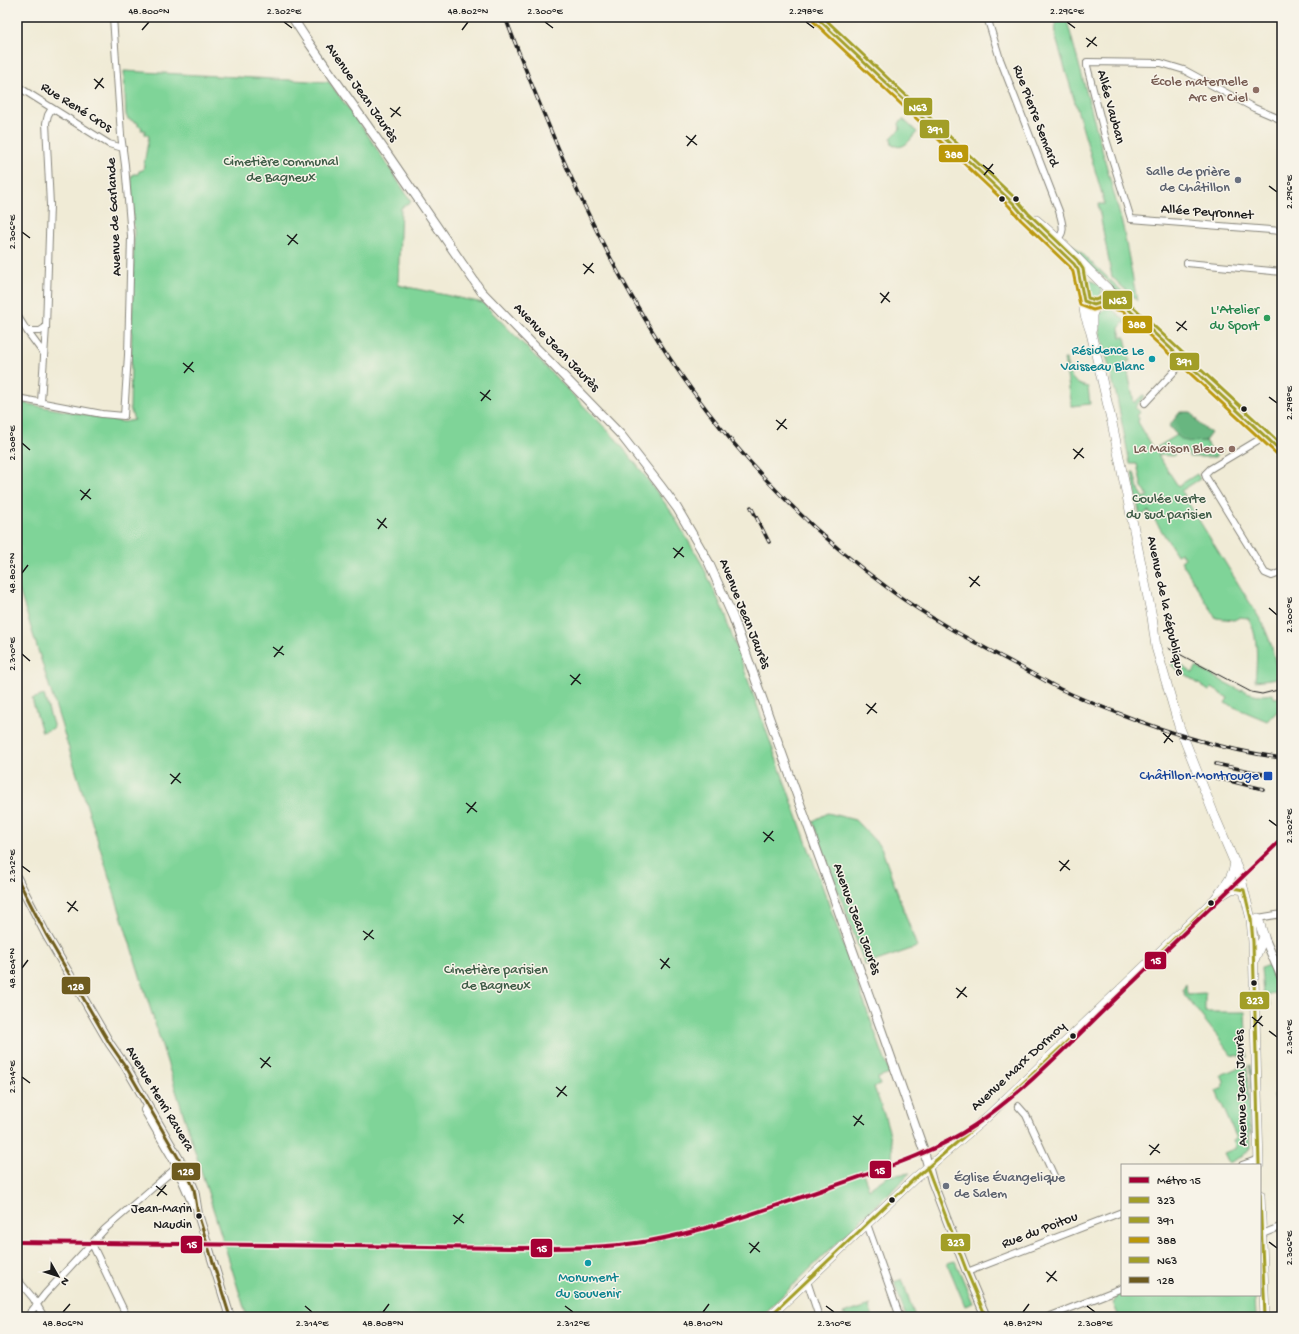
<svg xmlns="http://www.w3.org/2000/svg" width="1299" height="1334" font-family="'Gochi Hand',sans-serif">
<rect width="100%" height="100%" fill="#f7f3e8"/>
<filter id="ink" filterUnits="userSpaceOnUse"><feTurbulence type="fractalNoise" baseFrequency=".025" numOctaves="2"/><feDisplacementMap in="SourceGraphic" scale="8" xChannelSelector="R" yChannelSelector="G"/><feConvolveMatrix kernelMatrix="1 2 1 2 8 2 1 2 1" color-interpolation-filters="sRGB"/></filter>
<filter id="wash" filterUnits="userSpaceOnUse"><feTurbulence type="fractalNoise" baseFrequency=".012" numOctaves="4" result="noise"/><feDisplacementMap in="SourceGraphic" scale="16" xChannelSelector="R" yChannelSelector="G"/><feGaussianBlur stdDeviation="0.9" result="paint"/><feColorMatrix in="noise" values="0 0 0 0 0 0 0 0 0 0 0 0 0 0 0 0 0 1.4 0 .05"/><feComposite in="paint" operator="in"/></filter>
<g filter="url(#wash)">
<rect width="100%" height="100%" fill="#f0ebd6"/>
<path fill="#7fd498" stroke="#4e785a" d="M1055 17H1066L1123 227 1137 301 1112 277 1098 204H1105L1056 38Z
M124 71 329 82 367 134 411 201 401 208 398 285 483 303 615 438 640 469 670 510 702 564 722 608 890 1074 878 1078 880 1085 874 1087C879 1101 898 1147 891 1160 887 1168 871 1169 863 1173L869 1189 888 1176 910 1173 760 1317H247L17 583V402L124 422 134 420 130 408 134 232 131 176H133V174H138L139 171 143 170 149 136 145 134V130H141L142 127 138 126V123L128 119 126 115Z
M903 119 917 132C910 140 903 152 892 144L891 138 900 129 899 123Z
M1072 245 1074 246 1124 293 1125 296H1121L1113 290 1109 282 1099 273 1090 268 1070 246Z
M1090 281C1095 281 1100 286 1102 291L1100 297 1097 299H1092L1088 295 1086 285Z
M1106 309H1112L1130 325 1128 326 1124 322 1119 328 1121 337H1125L1130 361 1126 362 1134 403 1143 395 1145 396 1135 407 1140 412 1137 416 1139 418 1138 422 1154 449 1184 431 1197 418 1193 423 1212 451H1223L1215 457H1189V454L1175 453 1174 456 1158 455 1178 486 1197 474 1200 479 1181 491 1263 624 1271 644 1279 678 1255 681C1257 662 1259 635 1248 618L1240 617 1234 620 1216 618 1181 561 1185 558 1184 556H1182L1181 553 1177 555 1149 511 1140 516 1132 472H1134L1138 488 1144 498 1148 496 1142 487 1137 464H1130L1117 398 1097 320 1099 314Z
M1064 359H1066C1069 374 1071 384 1088 387L1090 404 1072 406Z
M1174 661 1193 673 1196 667 1241 691V689C1252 695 1261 696 1273 694L1274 698 1282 697V713L1278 711 1267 721 1227 704 1225 703 1228 698 1212 688 1209 691 1171 665Z
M44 695 54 728 42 732 32 699Z
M828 813 855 820 881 847 917 947 865 965 813 821Z
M1268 965 1279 992 1267 996 1270 1005 1264 1008 1261 968Z
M1186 984 1187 994 1205 993V1012H1245L1247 1057 1232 1055 1184 994 1183 989Z
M1247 1064 1250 1148 1243 1156 1229 1163 1224 1153 1236 1148 1233 1141 1237 1139 1216 1091 1223 1088 1224 1082 1221 1075Z
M1250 1065H1251L1253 1134H1252Z
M1282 1091V1118L1273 1095Z
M955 1261 973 1303 965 1306 947 1263Z
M902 1279 915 1317H906L894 1282Z
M1122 1295H1255L1256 1317H1119L1113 1303 1116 1297Z
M871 1305 869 1307 873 1317H846L845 1315H843V1314Z"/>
<path fill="#67b680" stroke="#42694e" d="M1180 412H1191L1199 424 1211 433 1205 441C1184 443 1182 442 1169 426Z"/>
</g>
<g filter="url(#ink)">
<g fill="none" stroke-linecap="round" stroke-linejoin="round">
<g stroke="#868479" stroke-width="8">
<path id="minor" d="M987 17 1000 59 1059 211C1062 223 1067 233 1055 241
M17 86 109 144 123 148
M1282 120 1254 108 1184 70 1161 63 1087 62V66L1105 136 1131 219 1282 231
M1187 263 1282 272
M17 315 27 331H40L46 327
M27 331 44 354
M17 398 102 414 124 416 128 355 131 236 125 165 121 135 113 17
M41 402 46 327 50 205 46 123 48 115 52 108
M1145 403 1184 361
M1265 436 1210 469 1205 474 1206 477 1265 573 1272 576 1280 573
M1258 918 1282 914
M1018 1106 1026 1115 1054 1176
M1242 1165 1259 1159
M867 1224 900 1317
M1260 1235 1282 1226
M92 1244 127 1317
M967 1272 1122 1212
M17 1279 33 1298 44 1317
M807 1281 819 1317
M27 1317 45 1294 105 1229 177 1167
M1048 1317 1122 1288"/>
</g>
<g stroke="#868479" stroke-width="10">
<path id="tertiary" d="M292 17 307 40 386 152 481 291 621 435 660 485 677 508 708 561 733 617 881 1029 924 1151 932 1181 967 1272 986 1317
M1107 288 1122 301 1125 306 1282 452
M1103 302 1125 306
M17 878 47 936 110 1044 126 1067 187 1173 194 1189 198 1214 230 1317
M1264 937 1282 978
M145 1110 173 1158 193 1204"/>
</g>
<g stroke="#868479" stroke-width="10">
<path id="secondary" d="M816 17 1013 203 1024 216 1074 264 1079 275 1085 315 1091 333 1112 423 1152 617 1156 647 1179 726 1215 817 1240 875 1251 919 1253 942 1259 1165
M1036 220C1062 241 1083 265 1107 288 1107 304 1097 309 1084 301
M1092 329V315L1096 305
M1220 896 1233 888 1244 890
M1254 960 1264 937 1258 918
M1260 1195 1265 1317
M769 1317 914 1179 987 1117 1215 899C1224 887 1234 877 1235 862"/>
</g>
<use href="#minor" stroke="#fff" stroke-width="6"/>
<use href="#tertiary" stroke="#fff" stroke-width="8"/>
<use href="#secondary" stroke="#fff" stroke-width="9"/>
<path stroke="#1c1c1c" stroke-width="1" d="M1168 648 1251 692 1262 694 1282 689"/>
<g stroke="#1c1c1c" stroke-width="3.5">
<path id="rail" d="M505 17C548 128 594 240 658 340 719 437 800 524 893 592 932 620 974 642 1015 664 1030 672 1045 681 1060 689 1079 698 1099 706 1118 713 1171 734 1225 750 1282 758
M751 507 769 542
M1216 764 1268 775
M1213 777 1263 789"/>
</g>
<use href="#rail" stroke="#f7f3e8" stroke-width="2" stroke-dasharray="6" stroke-linecap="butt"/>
<g stroke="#f7f3e8" stroke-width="6">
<path id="bus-1" d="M1157 955 1215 899 1233 888 1244 890 1251 919 1253 942 1259 1165
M927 1167 967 1272 986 1317
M1260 1195 1265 1317
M769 1317 914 1179 987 1117 1074 1035"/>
</g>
<g stroke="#f7f3e8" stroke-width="6">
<path id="bus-2" d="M816 17 1013 203 1024 216 1074 264 1078 270 1084 301 1094 305 1103 302 1125 306 1282 452"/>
</g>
<g stroke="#f7f3e8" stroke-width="6">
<path id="bus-3" d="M813 21 1009 206 1021 220 1070 267 1073 272 1080 305 1093 310 1104 307 1123 311 1279 456"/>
</g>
<g stroke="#f7f3e8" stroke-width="6">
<path id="bus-4" d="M823 17 1016 199 1028 213 1077 260 1083 269 1088 298 1095 300 1103 297 1128 302 1282 445"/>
</g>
<g stroke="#f7f3e8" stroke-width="6">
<path id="bus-5" d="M17 878 47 936 110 1044 126 1067 187 1173 194 1189 198 1214 230 1317"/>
</g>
<use href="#bus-1" stroke="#a29e26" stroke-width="3"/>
<use href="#bus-2" stroke="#a29e27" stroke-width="3"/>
<use href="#bus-3" stroke="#bb9809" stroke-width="3"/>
<use href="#bus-4" stroke="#a29e26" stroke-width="3"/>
<use href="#bus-5" stroke="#6e5b1e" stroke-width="3"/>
<g stroke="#f7f3e8" stroke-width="7">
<path id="metro-1" d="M17 1242 508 1248C555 1248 603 1249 649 1241 711 1230 769 1208 828 1188 878 1170 931 1155 975 1125 1023 1092 1063 1050 1104 1010 1163 953 1223 896 1282 839"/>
</g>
<use href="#metro-1" stroke="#a50034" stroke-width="4"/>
</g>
</g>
<path fill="none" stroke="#1c1c1c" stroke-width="1.5" d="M284 22 292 28M545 22 553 28M806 22 814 28M1067 22 1075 28M142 30 149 22M462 30 468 22M1086 38 1097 46M1087 47 1096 37M94 79 104 88M95 89 103 78M390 108 401 116M391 117 400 107M686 136 697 145M687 146 696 135M983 165 994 174M984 175 993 164M1269 186 1277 192M22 232 30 238M287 235 298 244M288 245 297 234M583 264 594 273M584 274 593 263M880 293 890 302M881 303 889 292M1176 322 1187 330M1177 331 1186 321M183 363 194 372M184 373 193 362M480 392 491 400M1269 397 1277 403M481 401 490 390M776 420 787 429M777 430 786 419M22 443 30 450M1073 449 1084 458M1074 459 1083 448M80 490 91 499M81 500 90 489M377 519 387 528M378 529 386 518M673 548 684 557M674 558 683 547M22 573 28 565M969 577 980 586M970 587 979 576M1269 608 1277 615M273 647 284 655M22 654 30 661M274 657 283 646M570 675 581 684M571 685 580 674M866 704 877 713M867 714 876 703M1163 733 1173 742M1164 743 1172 732M170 774 181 783M171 784 180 773M466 803 477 812M467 813 476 802M1269 820 1277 826M763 832 774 841M764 842 773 831M1059 861 1070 870M22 866 30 872M1060 871 1069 860M67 902 78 911M68 912 76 901M363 931 374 939M364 940 373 930M660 959 670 968M22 968 28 960M661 969 669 958M956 988 967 997M957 998 966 987M1252 1017 1263 1026M1253 1027 1262 1016M1269 1031 1277 1037M260 1058 271 1067M261 1068 270 1057M22 1077 30 1083M556 1087 567 1096M557 1097 566 1086M853 1116 864 1125M854 1126 862 1115M1149 1145 1160 1153M1150 1155 1159 1144M156 1186 167 1195M157 1196 166 1185M453 1215 464 1223M454 1224 463 1214M1269 1242 1277 1248M749 1243 760 1252M750 1253 759 1242M1046 1272 1057 1281M1047 1282 1056 1271M305 1306 312 1312M565 1306 573 1312M826 1306 834 1312M1087 1306 1095 1312M63 1312 70 1304M383 1312 389 1304M703 1312 709 1304M1023 1312 1029 1304"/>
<g fill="#8d6e63" stroke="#f7f3e8" stroke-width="1.5">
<circle cx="1256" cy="90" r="4"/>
<circle cx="1232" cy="449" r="4"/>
</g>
<g fill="#6b7280" stroke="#f7f3e8" stroke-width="1.5">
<circle cx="1238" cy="180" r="4"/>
<circle cx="946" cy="1186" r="4"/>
</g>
<g fill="#1c1c1c" stroke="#f7f3e8" stroke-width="1.5">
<circle cx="1002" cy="199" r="3.5"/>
<circle cx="1016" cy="199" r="3.5"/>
<circle cx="1244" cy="409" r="3.5"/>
<circle cx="1211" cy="903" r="3.5"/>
<circle cx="1254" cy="983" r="3.5"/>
<circle cx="1073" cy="1036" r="3.5"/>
<circle cx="892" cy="1200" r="3.5"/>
<circle cx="199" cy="1216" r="3.5"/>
</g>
<circle fill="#2e9e5b" stroke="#f7f3e8" stroke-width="1.5" cx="1267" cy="318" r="4"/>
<g fill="#0f9aa8" stroke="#f7f3e8" stroke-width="1.5">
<circle cx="1152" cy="359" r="4"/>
<circle cx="588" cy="1263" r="4"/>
</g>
<rect fill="#1a4fb4" stroke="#f7f3e8" stroke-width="1.5" x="1263" y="771" width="10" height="10" rx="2"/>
<g text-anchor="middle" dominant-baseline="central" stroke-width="3" stroke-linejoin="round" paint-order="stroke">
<g font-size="13" fill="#1c1c1c" stroke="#f7f3e8" text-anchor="end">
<text x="192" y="1209">Jean-Marin<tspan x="192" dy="16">Naudin</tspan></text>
</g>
<g font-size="14" fill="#785e54" stroke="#f7f3e8" text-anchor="end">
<text x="1248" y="82">École maternelle<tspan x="1248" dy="16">Arc en Ciel</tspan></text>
<text x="1224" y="449">La Maison Bleue</text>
</g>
<g font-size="14" fill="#1c1c1c" stroke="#f7f3e8">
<text transform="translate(361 93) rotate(55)">Avenue Jean Jaurès</text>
<text transform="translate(1110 107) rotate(75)">Allée Vauban</text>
<text transform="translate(76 108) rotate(32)">Rue René Cros</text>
<text transform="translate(1035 116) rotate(69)">Rue Pierre Semard</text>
<text transform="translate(1207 213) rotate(4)">Allée Peyronnet</text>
<text transform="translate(115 217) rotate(-93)">Avenue de Garlande</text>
<text transform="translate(556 348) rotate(46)">Avenue Jean Jaurès</text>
<text transform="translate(1165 606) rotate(78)">Avenue de la République</text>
<text transform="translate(744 614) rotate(68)">Avenue Jean Jaurès</text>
<text transform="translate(856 919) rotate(70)">Avenue Jean Jaurès</text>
<text transform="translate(1019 1067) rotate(-43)">Avenue Marx Dormoy</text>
<text transform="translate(1242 1088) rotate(-92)">Avenue Jean Jaurès</text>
<text transform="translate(159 1099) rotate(59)">Avenue Henri Ravera</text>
<text transform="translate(1040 1231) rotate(-21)">Rue du Poitou</text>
</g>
<g font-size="14" fill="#3f5c47" stroke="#f7f3e8">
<text x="281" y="162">Cimetière communal<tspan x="281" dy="16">de Bagneux</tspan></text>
<text x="1169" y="499">Coulée verte<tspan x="1169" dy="16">du sud parisien</tspan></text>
<text x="496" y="970">Cimetière parisien<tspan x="496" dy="16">de Bagneux</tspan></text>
</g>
<g font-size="14" fill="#5b616d" stroke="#f7f3e8" text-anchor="end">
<text x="1230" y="172">Salle de prière<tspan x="1230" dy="16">de Châtillon</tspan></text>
<text x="954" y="1178" text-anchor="start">Église Évangelique<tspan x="954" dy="16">de Salem</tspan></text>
</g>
<g font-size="14" fill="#27864d" stroke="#f7f3e8" text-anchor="end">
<text x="1259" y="310">L'Atelier<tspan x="1259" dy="16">du Sport</tspan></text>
</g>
<g font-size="14" fill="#0d838f" stroke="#f7f3e8" text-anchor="end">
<text x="1144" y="351">Résidence Le<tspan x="1144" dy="16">Vaisseau Blanc</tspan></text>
<text x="588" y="1278" text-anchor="middle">Monument<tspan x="588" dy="16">du souvenir</tspan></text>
</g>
<g font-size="14" fill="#164399" stroke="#f7f3e8" text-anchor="end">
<text x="1259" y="776">Châtillon-Montrouge</text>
</g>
</g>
<g stroke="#f7f3e8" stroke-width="1.5">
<rect x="903" y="97" width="30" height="19" rx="4" fill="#a29e26"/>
<rect x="919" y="119" width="31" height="20" rx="4" fill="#a29e27"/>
<rect x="938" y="144" width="31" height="19" rx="4" fill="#bb9809"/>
<rect x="1102" y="290" width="31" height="20" rx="4" fill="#a29e26"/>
<rect x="1122" y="315" width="31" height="19" rx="4" fill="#bb9809"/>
<rect x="1169" y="352" width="31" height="19" rx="4" fill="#a29e27"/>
<rect x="1144" y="951" width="23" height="19" rx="4" fill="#a50034"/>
<rect x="61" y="976" width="30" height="19" rx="4" fill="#6e5b1e"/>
<rect x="1239" y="991" width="31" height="19" rx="4" fill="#a29e26"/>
<rect x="869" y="1160" width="23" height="19" rx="4" fill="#a50034"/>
<rect x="171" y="1162" width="30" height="19" rx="4" fill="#6e5b1e"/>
<rect x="940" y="1233" width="31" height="19" rx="4" fill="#a29e26"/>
<rect x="180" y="1235" width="23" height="19" rx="4" fill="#a50034"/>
<rect x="530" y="1238" width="23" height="20" rx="4" fill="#a50034"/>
</g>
<g font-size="11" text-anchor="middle" font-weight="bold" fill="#fff">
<text x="918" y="111">N63</text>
<text x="935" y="133">391</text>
<text x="954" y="158">388</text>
<text x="1118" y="304">N63</text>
<text x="1137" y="328">388</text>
<text x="1184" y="365">391</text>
<text x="1156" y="964">15</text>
<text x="76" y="990">128</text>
<text x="1255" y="1004">323</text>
<text x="880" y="1174">15</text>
<text x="186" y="1175">128</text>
<text x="956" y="1246">323</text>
<text x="192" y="1248">15</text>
<text x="542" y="1252">15</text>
</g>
<rect width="1299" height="1334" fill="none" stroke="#f7f3e8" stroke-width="44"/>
<rect x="1121" y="1164" width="140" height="132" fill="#f7f3e8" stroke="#9f9d96"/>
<rect x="1129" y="1177" width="20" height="6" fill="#a50034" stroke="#9f9d96"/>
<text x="1157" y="1184" font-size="12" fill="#1c1c1c">Métro 15</text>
<rect x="1129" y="1197" width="20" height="6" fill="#a29e26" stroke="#9f9d96"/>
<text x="1157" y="1204" font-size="12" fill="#1c1c1c">323</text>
<rect x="1129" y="1217" width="20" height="6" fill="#a29e27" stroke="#9f9d96"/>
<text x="1157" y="1224" font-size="12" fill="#1c1c1c">391</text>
<rect x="1129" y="1237" width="20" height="6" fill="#bb9809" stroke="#9f9d96"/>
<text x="1157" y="1244" font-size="12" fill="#1c1c1c">388</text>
<rect x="1129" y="1257" width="20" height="6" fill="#a29e26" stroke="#9f9d96"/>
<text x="1157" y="1264" font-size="12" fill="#1c1c1c">N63</text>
<rect x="1129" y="1277" width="20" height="6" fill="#6e5b1e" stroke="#9f9d96"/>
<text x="1157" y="1284" font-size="12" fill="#1c1c1c">128</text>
<g transform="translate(58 1276) rotate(129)" stroke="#f7f3e8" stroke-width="3" paint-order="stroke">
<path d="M0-3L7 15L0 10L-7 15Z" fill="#1c1c1c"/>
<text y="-6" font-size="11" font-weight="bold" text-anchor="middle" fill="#1c1c1c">N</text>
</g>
<rect x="22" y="22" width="1255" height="1290" fill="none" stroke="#1c1c1c" stroke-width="1.5"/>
<g font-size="10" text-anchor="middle" fill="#1c1c1c">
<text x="149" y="14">48.800°N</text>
<text x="284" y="14">2.302°E</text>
<text x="468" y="14">48.802°N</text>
<text x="545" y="14">2.300°E</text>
<text x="806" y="14">2.298°E</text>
<text x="1067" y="14">2.296°E</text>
<text transform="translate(1288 192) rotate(-90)" y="4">2.296°E</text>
<text transform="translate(11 232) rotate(-90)" y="4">2.306°E</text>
<text transform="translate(1288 403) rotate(-90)" y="4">2.298°E</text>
<text transform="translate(11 443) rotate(-90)" y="4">2.308°E</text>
<text transform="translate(11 573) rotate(-90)" y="4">48.802°N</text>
<text transform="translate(1288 615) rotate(-90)" y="4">2.300°E</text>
<text transform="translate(11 654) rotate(-90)" y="4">2.310°E</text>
<text transform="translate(1288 826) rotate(-90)" y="4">2.302°E</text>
<text transform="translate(11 866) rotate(-90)" y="4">2.312°E</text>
<text transform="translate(11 968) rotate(-90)" y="4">48.804°N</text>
<text transform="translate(1288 1037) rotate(-90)" y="4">2.304°E</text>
<text transform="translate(11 1077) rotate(-90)" y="4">2.314°E</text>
<text transform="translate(1288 1248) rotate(-90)" y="4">2.306°E</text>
<text x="63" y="1326">48.806°N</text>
<text x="312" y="1326">2.314°E</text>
<text x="383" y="1326">48.808°N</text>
<text x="573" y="1326">2.312°E</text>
<text x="703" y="1326">48.810°N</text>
<text x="834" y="1326">2.310°E</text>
<text x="1023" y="1326">48.812°N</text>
<text x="1095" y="1326">2.308°E</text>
</g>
</svg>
